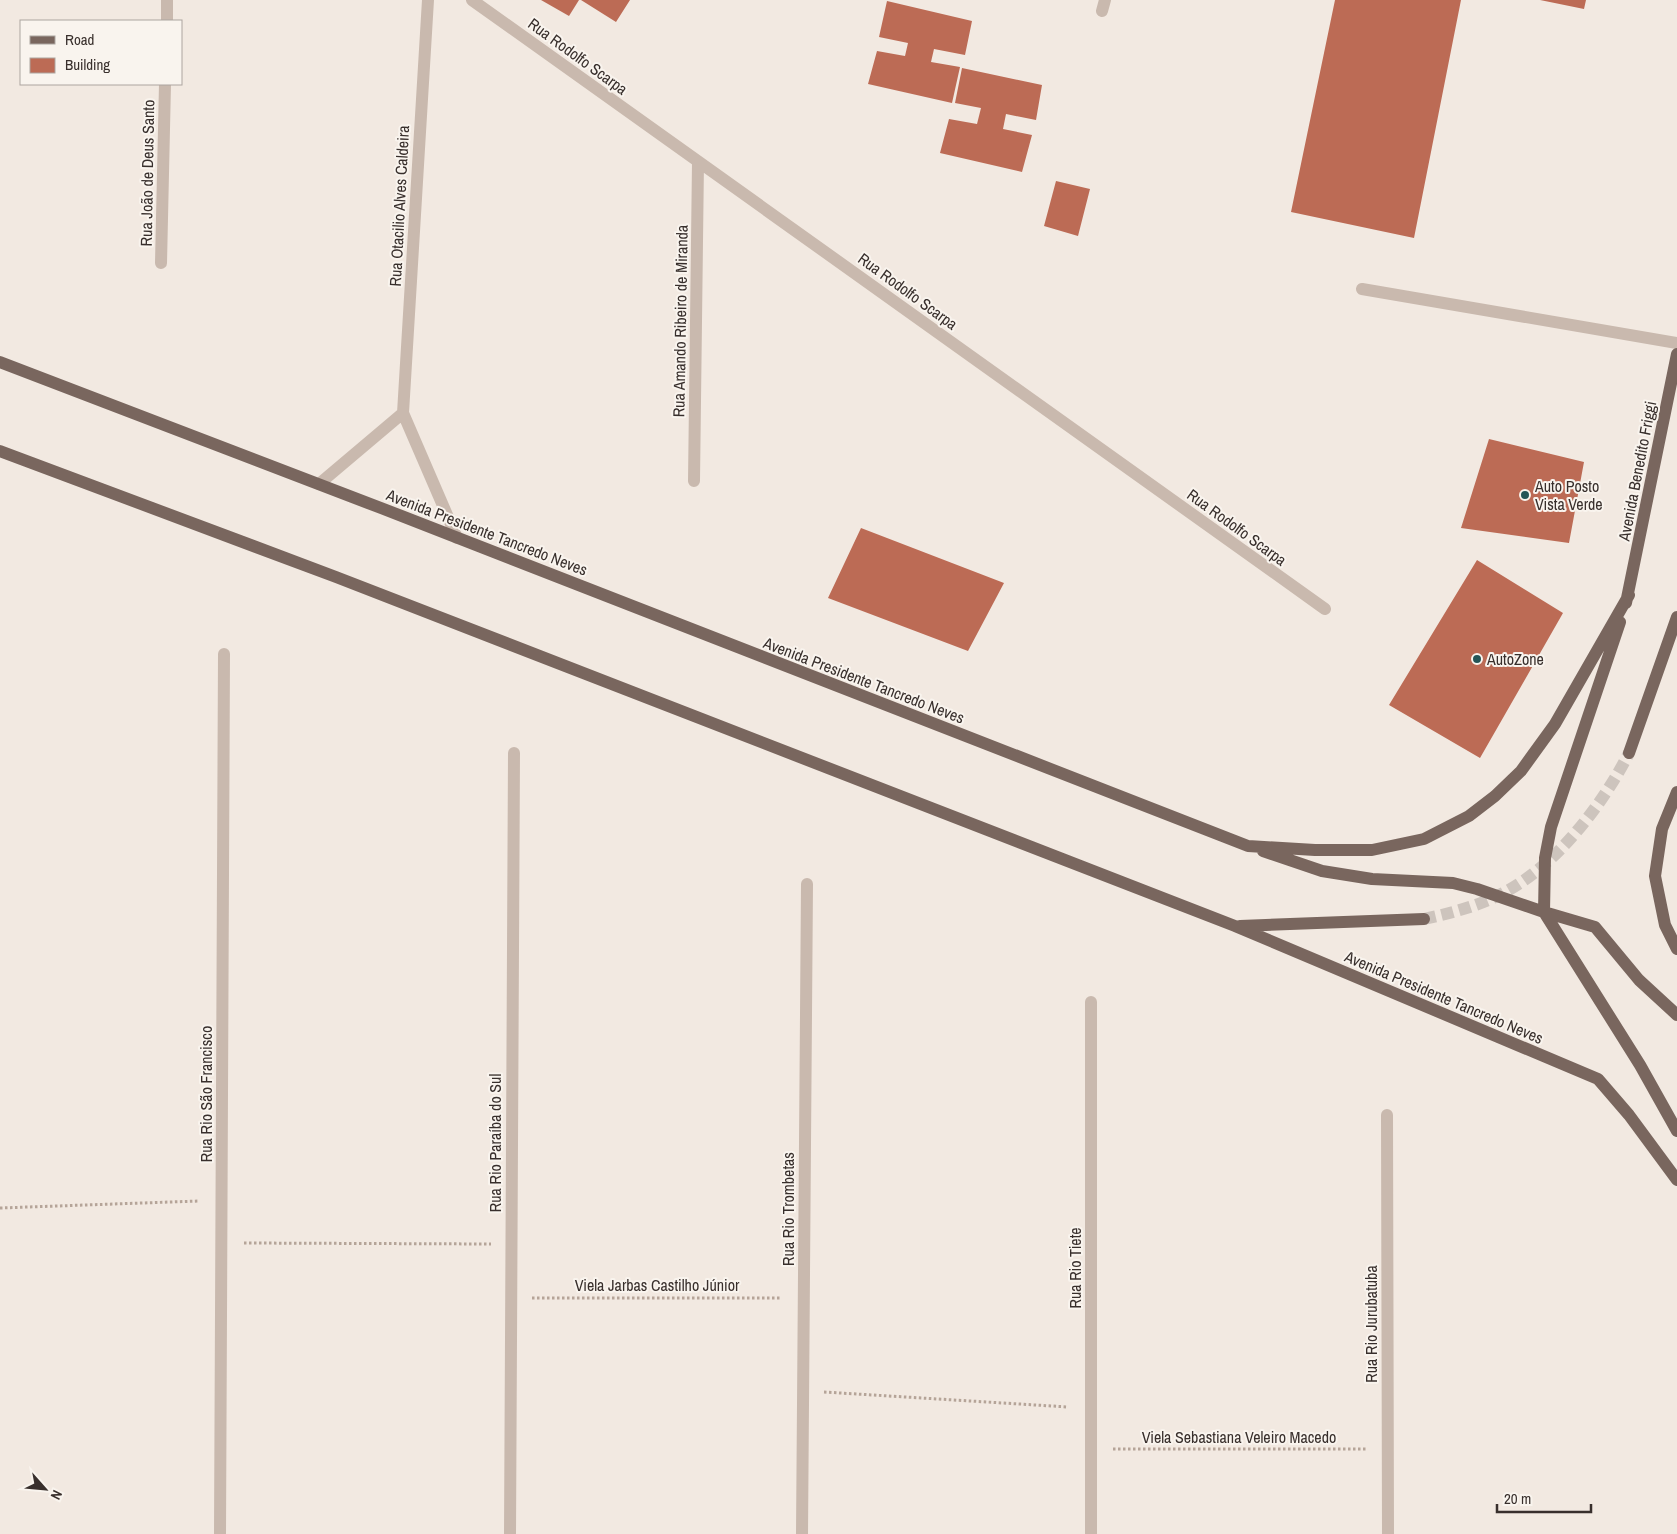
<svg xmlns="http://www.w3.org/2000/svg" width="1677" height="1534" font-family="'Archivo Narrow',sans-serif">
<rect width="100%" height="100%" fill="#f2e9e1"/>
<path fill="#bc6b55" d="M541 0H579L569 16Z
M581 0H630L616 22Z
M1335 0H1461L1414 238 1291 212Z
M1540 0H1586L1584 9Z
M887 1 972 21 965 55 934 49 931 62 960 67 952 103 868 84 877 51 905 56 908 43 879 37Z
M962 68 1042 85 1036 120 1006 114 1003 129 1032 135 1022 172 940 153 949 119 977 124 981 108 955 103Z
M1056 181 1090 189 1078 236 1044 226Z
M1489 439 1584 462 1569 543 1461 528Z
M861 528 1004 583 968 651 828 598Z
M1477 560 1563 613 1480 758 1389 705Z"/>
<g fill="none" stroke-linecap="round" stroke-linejoin="round">
<path stroke="#cdc4bd" stroke-width="12" stroke-dasharray="12 6" stroke-linecap="butt" d="M1424 919C1452 913 1482 905 1507 891 1558 863 1603 804 1629 753"/>
<path stroke="#b5a498" stroke-width="3" stroke-dasharray="2.5 2.5" stroke-linecap="butt" d="M0 1208 199 1201
M244 1243 491 1244
M532 1298H781
M824 1392 1068 1407
M1113 1449H1367"/>
<path stroke="#c9b9ae" stroke-width="12" d="M428 0 403 413 457 538
M472 0 1325 609
M1102 11 1105 0
M167 21V0
M161 263 165 84
M1362 289 1677 343
M694 481 698 162
M319 484 403 413
M1091 1002V1534
M1387 1115 1388 1534
M220 1534 224 654
M510 1534 514 753
M802 1534 807 884"/>
<path stroke="#79665e" stroke-width="12" d="M0 362 381 508 1248 846 1315 850H1372L1424 839 1469 816 1495 796 1521 771 1555 724 1629 595
M0 451 336 577 1235 926 1598 1079 1629 1115 1677 1180
M1626 603 1677 354
M1620 622 1551 827 1545 858 1544 912 1640 1065 1677 1131
M1629 753 1677 617
M1677 792 1662 829 1655 876 1665 925 1677 949
M1263 851 1322 871 1372 879 1453 883 1477 889 1544 912 1595 927 1639 980 1677 1015
M1240 926 1424 919"/>
</g>
<g fill="#245557" stroke="#f9f4ee" stroke-width="2">
<circle cx="1525" cy="495" r="5"/>
<circle cx="1477" cy="659" r="5"/>
</g>
<g text-anchor="middle" dominant-baseline="central" stroke-width="4" stroke-linejoin="round" paint-order="stroke">
<g font-size="16" fill="#382f2c" stroke="#f9f4ee">
<text transform="translate(578 56) rotate(36)">Rua Rodolfo Scarpa</text>
<text transform="translate(147 173) rotate(-89)">Rua João de Deus Santo</text>
<text transform="translate(399 206) rotate(-87)">Rua Otacilio Alves Caldeira</text>
<text transform="translate(908 291) rotate(36)">Rua Rodolfo Scarpa</text>
<text transform="translate(680 321) rotate(-89)">Rua Amando Ribeiro de Miranda</text>
<text transform="translate(1637 471) rotate(-79)">Avenida Benedito Friggi</text>
<text transform="translate(1237 527) rotate(36)">Rua Rodolfo Scarpa</text>
<text transform="translate(487 532) rotate(21)">Avenida Presidente Tancredo Neves</text>
<text transform="translate(864 680) rotate(21)">Avenida Presidente Tancredo Neves</text>
<text transform="translate(1444 997) rotate(23)">Avenida Presidente Tancredo Neves</text>
<text transform="translate(206 1094) rotate(-90)">Rua Rio São Francisco</text>
<text transform="translate(495 1143) rotate(-90)">Rua Rio Paraíba do Sul</text>
<text transform="translate(788 1209) rotate(-90)">Rua Rio Trombetas</text>
<text transform="translate(1075 1268) rotate(-90)">Rua Rio Tiete</text>
<text x="657" y="1285">Viela Jarbas Castilho Júnior</text>
<text transform="translate(1371 1324) rotate(-90)">Rua Rio Jurubatuba</text>
<text x="1239" y="1437">Viela Sebastiana Veleiro Macedo</text>
</g>
<g font-size="16" fill="#382f2c" stroke="#f9f4ee" text-anchor="start">
<text x="1535" y="486">Auto Posto<tspan x="1535" dy="18">Vista Verde</tspan></text>
<text x="1487" y="659">AutoZone</text>
</g>
</g>
<rect x="20" y="20" width="162" height="65" fill="#f9f4ee" stroke="#aca5a0"/>
<rect x="30" y="36" width="25" height="8" fill="#79665e" stroke="#aca5a0"/>
<text x="65" y="45" font-size="15" fill="#382f2c">Road</text>
<rect x="30" y="58" width="25" height="15" fill="#bc6b55" stroke="#aca5a0"/>
<text x="65" y="70" font-size="15" fill="#382f2c">Building</text>
<g transform="translate(45 1489) rotate(117)" stroke="#f9f4ee" stroke-width="4" paint-order="stroke">
<path d="M0-4L9 19L0 12L-9 19Z" fill="#382f2c"/>
<text y="-8" font-size="14" font-weight="bold" text-anchor="middle" fill="#382f2c">N</text>
</g>
<path d="M1497 1504v8h94v-8" fill="none" stroke="#382f2c" stroke-width="2.5"/>
<text x="1504" y="1504" font-size="15" fill="#382f2c" stroke="#f9f4ee" stroke-width="4" paint-order="stroke">20 m</text>
</svg>
